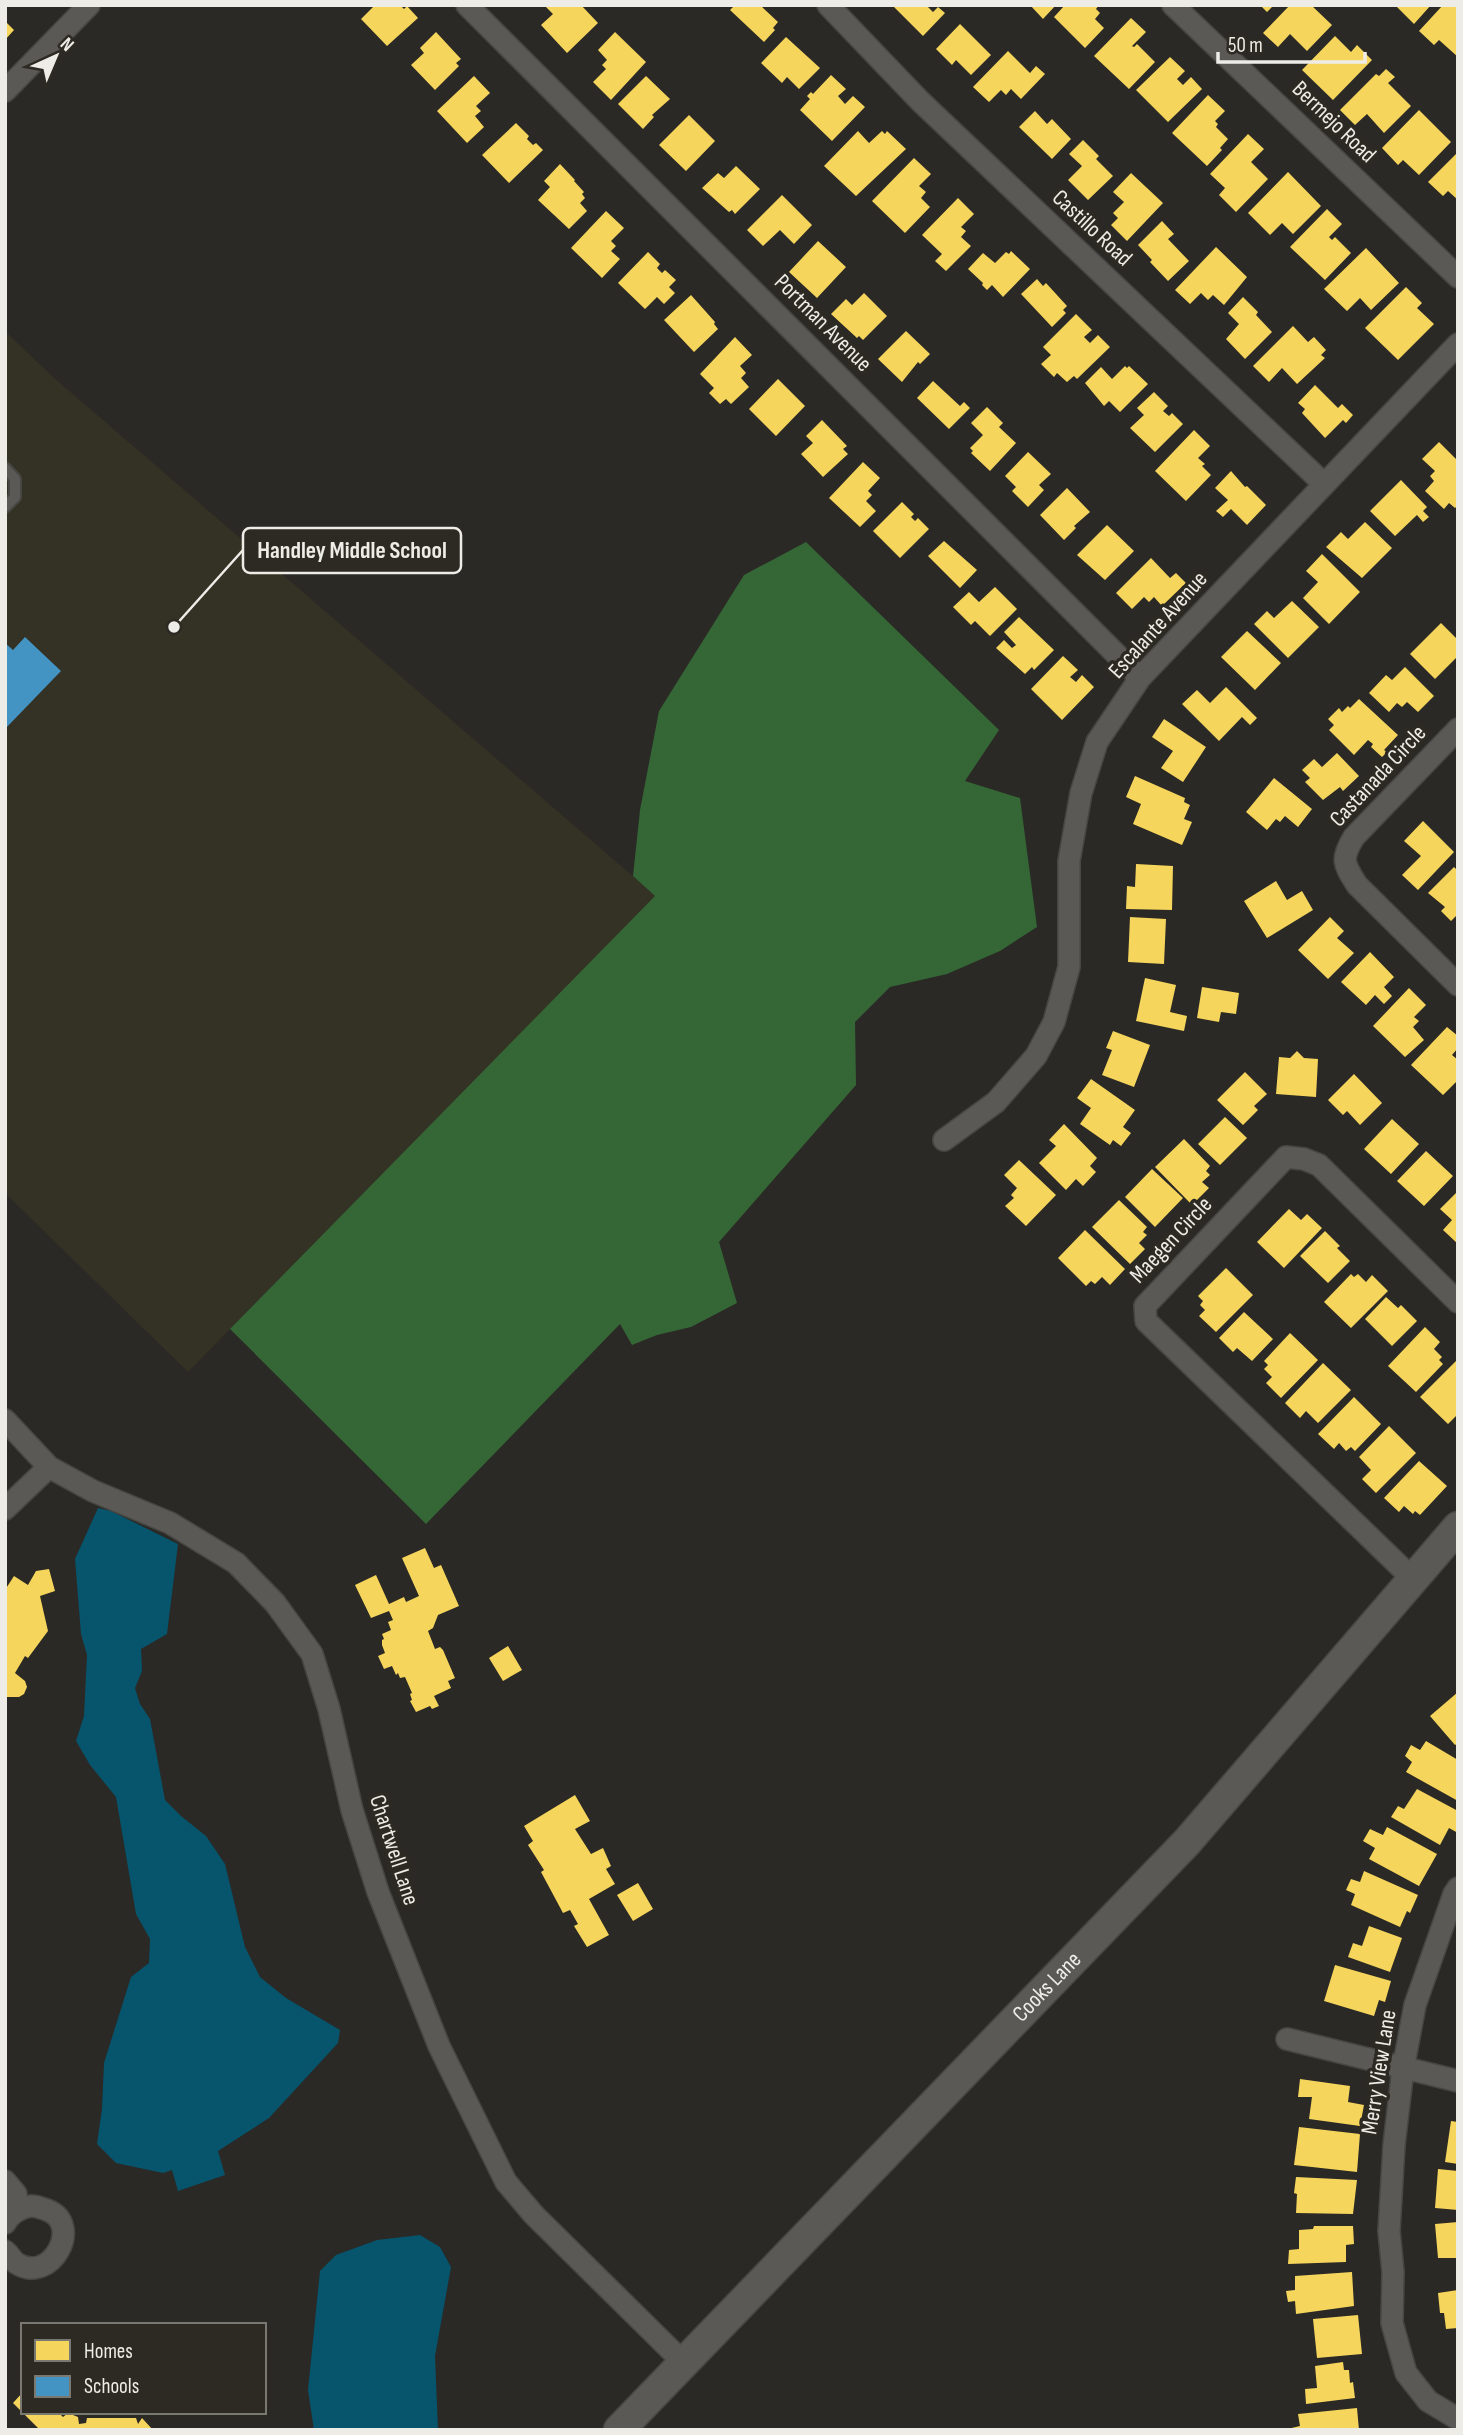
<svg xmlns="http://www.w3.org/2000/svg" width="1463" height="2435" font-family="'Sofia Sans Condensed',sans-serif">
<rect width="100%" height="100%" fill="#2a2925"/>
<path fill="#343125" d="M5 331 53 377 656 896 188 1372 5 1193Z"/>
<path fill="#356635" d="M806 542 999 730 965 781 1020 798 1037 927 1000 951 947 974 890 987 855 1022 856 1085 719 1242 737 1303 691 1327 657 1335 632 1345 620 1324 426 1524 230 1329 655 896 633 876 640 810 659 711 744 575Z"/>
<path fill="#07546d" d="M98 1508 111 1511 178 1544 167 1634 141 1649 142 1671 135 1688 140 1704 150 1719 165 1800 181 1816 206 1836 225 1864 245 1947 260 1977 286 1998 340 2030 338 2043 269 2118 218 2151 225 2175 178 2191 172 2170 163 2173 116 2163 97 2144 102 2109 104 2063 131 1977 149 1963 150 1939 136 1914 116 1797 90 1765 76 1741 84 1716 87 1655 81 1634 75 1559Z
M420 2235 440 2247 451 2267 435 2356 438 2430H314L308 2390 320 2271 336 2255 377 2240Z"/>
<path fill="#f6d55c" d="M375 5H400L404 9 407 6 418 18 387 46 361 19Z
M548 5H581L598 23 567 53 541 25 553 14 546 7Z
M735 5H760L778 22 773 28 775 30 764 42 730 10Z
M892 5H926L933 12 938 7 945 13 923 36Z
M1030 5H1056L1043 19Z
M1065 5H1099L1096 9 1100 13 1095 19 1104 28 1085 48 1054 17Z
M1260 5H1274L1267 12Z
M1290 5H1311L1332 25 1307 51 1290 34 1278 47 1263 33Z
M1399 5H1431L1414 24 1397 7Z
M1443 5H1458V57L1439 40 1434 45 1419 31Z
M1131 18 1146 32 1132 46 1134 47 1137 44 1155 62 1129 89 1094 56Z
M5 21 14 30 5 40Z
M960 24 991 55 971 75 956 60 952 65 936 49Z
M436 32 461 59 456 63 459 66 435 90 411 65 424 53 420 48Z
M615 32 646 62 611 100 593 82 606 69 602 65 607 60 598 50Z
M1335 36 1351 52 1357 45 1372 60 1333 100 1302 70Z
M786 37 820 68 799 89 787 77 782 83 761 63Z
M1008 51 1030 73 1036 66 1045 74 1021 99 1011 89 1006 95 1001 90 989 102 973 87Z
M1170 57 1185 71 1177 79 1183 85 1191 77 1202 89 1168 122 1136 90Z
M1386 69 1395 77 1388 83 1411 106 1384 133 1367 114 1355 125 1340 110 1376 74 1379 76Z
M831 75 846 89 838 96 845 104 853 96 865 107 832 141 800 110 810 99 807 96 811 92 813 94Z
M474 76 490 93 476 106 481 111 475 116 484 127 467 143 437 111Z
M646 76 670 99 652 115 654 117 643 129 618 104Z
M1208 95 1225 111 1215 121 1218 124 1216 127 1228 139 1220 148 1222 150 1207 166 1172 133Z
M1419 110 1451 142 1419 175 1403 160 1398 165 1382 148Z
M1035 111 1047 124 1052 119 1071 139 1052 159 1019 127Z
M689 115 715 141 686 171 659 145Z
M516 123 529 136 527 139 533 145 536 143 543 150 509 183 482 155Z
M858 131 869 143 882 131 885 134 887 131 906 149 856 196 824 166Z
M1248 134 1264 149 1251 162 1268 179 1236 212 1219 195 1225 188 1210 174Z
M1083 140 1099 156 1096 159 1113 176 1088 200 1068 180 1082 166 1069 154Z
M1458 152V200L1448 191 1443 196 1428 182Z
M914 158 931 174 919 186 926 192 921 198 930 207 905 233 872 201Z
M560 164 575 180 574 181 584 192 582 194 585 198 580 203 587 211 569 229 538 200 550 187 544 181Z
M736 166 760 189 735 214 732 210 729 212 702 188 718 173 724 178Z
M1288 172 1321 206 1293 234 1282 223 1270 235 1248 213Z
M1131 173 1163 203 1127 241 1111 225 1118 218 1113 213 1124 202 1113 192Z
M782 195 812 225 794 244 780 230 763 246 747 230Z
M958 198 974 214 961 227 966 231 961 237 971 246 946 271 935 261 942 254 922 235Z
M1327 209 1342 224 1329 237 1332 240 1335 237 1351 253 1325 280 1290 247Z
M606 211 624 228 611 241 616 246 611 251 620 259 602 278 571 248Z
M1162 221 1174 234 1168 239 1189 261 1168 281 1150 262 1152 260 1138 245Z
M818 241 846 267 817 298 789 272Z
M1216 247 1247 277 1224 305 1213 295 1208 300 1201 293 1190 304 1175 290Z
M1366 248 1399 283 1371 310 1360 298 1347 311 1324 289Z
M1011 251 1030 269 1003 297 992 285 987 290 982 285 983 283 968 269 983 253 995 263 1006 252 1009 254Z
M648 252 660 264 657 268 662 273 665 270 676 280 669 287 675 293 664 304 657 297 645 309 618 283Z
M1037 279 1043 286 1046 283 1067 306 1063 310 1066 313 1052 327 1021 294Z
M1406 287 1422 303 1417 308 1434 324 1398 360 1365 328Z
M864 293 887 316 863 340 859 336 857 338 831 314 846 299 852 305Z
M691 295 715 322 714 324 718 329 694 352 664 320Z
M1243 297 1258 312 1256 315 1272 332 1245 359 1226 339 1239 324 1228 313Z
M1076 314 1092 330 1084 337 1090 343 1098 335 1110 347 1077 379 1074 376 1067 382 1057 373 1054 377 1041 364 1051 355 1043 347Z
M1293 326 1308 342 1314 337 1326 350 1321 355 1325 358 1297 384 1282 368 1269 382 1253 366Z
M906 331 930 354 920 364 918 362 902 382 878 359Z
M735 337 752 355 740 366 746 373 741 378 749 387 731 404 726 399 720 404 709 393 714 388 700 374Z
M1125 366 1127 368 1129 366 1148 384 1120 412 1109 401 1104 406 1085 383 1101 367 1112 379Z
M778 379 805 406 776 436 749 409Z
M933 381 960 406 964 402 970 408 949 429 917 398Z
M1315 385 1338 408 1342 404 1353 415 1346 423 1343 420 1325 438 1302 413 1305 409 1298 403Z
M1154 392 1168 406 1163 411 1169 416 1172 413 1183 424 1155 452 1130 428 1144 415 1137 408Z
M987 407 1003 423 999 427 1016 443 990 471 971 453 973 451 970 448 983 435 971 423Z
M822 420 847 446 843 449 848 454 823 477 801 454 813 443 806 436Z
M1194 430 1210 446 1198 458 1205 464 1202 466 1211 475 1186 501 1155 471Z
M1439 442 1458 461V505L1455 508 1449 503 1444 509 1425 491 1434 481 1430 476 1435 471 1422 459Z
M1028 452 1051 474 1039 485 1044 490 1028 507 1012 491 1016 487 1005 476Z
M863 462 880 478 868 491 872 495 866 501 876 511 860 527 829 498Z
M1231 471 1245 487 1247 486 1266 505 1247 525 1231 509 1223 517 1216 511 1228 500 1215 488Z
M1401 480 1427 507 1423 511 1429 517 1423 522 1417 515 1395 536 1370 511Z
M1067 488 1090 512 1074 526 1076 528 1064 540 1040 515Z
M902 502 914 514 911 517 915 521 918 518 929 529 900 558 873 531Z
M1365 522 1392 548 1362 578 1326 547 1341 532 1348 539Z
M1107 525 1134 551 1105 580 1077 555Z
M944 541 977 570 960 588 928 556Z
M1322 554 1360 592 1329 624 1303 598 1318 582 1306 571Z
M1151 558 1170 578 1176 573 1186 583 1162 606 1154 597 1149 602 1144 597 1132 609 1116 593Z
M995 587 1017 609 990 636 975 621 971 625 953 607 969 592 979 602Z
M1292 601 1319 627 1288 658 1254 624 1267 611 1274 618Z
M1019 617 1054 650 1034 670 1032 667 1025 674 996 648 1004 640 1012 648 1016 645 1004 632Z
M1441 623 1458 640V656L1435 679 1410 654Z
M1247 631 1281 663 1255 690 1221 657Z
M1063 656 1078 670 1070 677 1076 682 1082 675 1094 687 1062 720 1031 689Z
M1405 667 1434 696 1418 712 1407 702 1402 707 1397 703 1389 712 1369 693 1386 675 1392 680Z
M1226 687 1257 718 1250 725 1242 717 1219 741 1182 704 1197 690 1210 703Z
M1359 699 1398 735 1384 750 1387 752 1382 757 1371 747 1373 744 1368 740 1354 755 1329 730 1334 725 1328 719 1339 708 1342 712 1348 706 1350 708Z
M1164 719 1206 747 1183 782 1161 768 1173 751 1152 737Z
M1337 753 1359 776 1343 791 1340 787 1323 800 1305 782 1310 778 1302 770 1314 759 1322 767Z
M1135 776 1185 798 1184 802 1190 805 1184 819 1192 822 1182 845 1133 824 1141 804 1126 797Z
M1274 778 1312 809 1298 827 1285 816 1280 822 1276 819 1267 830 1246 812Z
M1423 821 1454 852 1418 890 1402 875 1421 856 1404 841Z
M1136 864 1173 866 1172 910 1126 909 1127 886 1135 887Z
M1454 867 1458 871V914L1451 921 1441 911 1445 907 1428 893Z
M1276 881 1287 900 1302 891 1313 910 1267 938 1244 901Z
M1130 917 1166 919 1164 964 1128 962Z
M1330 917 1344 931 1337 938 1354 953 1328 979 1298 950Z
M1370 952 1394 977 1384 987 1392 996 1384 1004 1375 995 1366 1005 1341 982Z
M1145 978 1176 985 1170 1012 1187 1016 1184 1031 1136 1021Z
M1202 987 1239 993 1236 1014 1221 1012 1219 1022 1197 1018Z
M1409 988 1426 1005 1414 1017 1419 1021 1413 1027 1424 1040 1405 1057 1373 1026Z
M1447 1027 1458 1036V1048L1452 1055 1458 1060V1080L1443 1095 1411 1065Z
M1113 1031 1150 1045 1134 1087 1102 1075 1112 1050 1106 1048Z
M1297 1051 1304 1058 1318 1059 1316 1097 1276 1094 1279 1057 1290 1058Z
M1245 1072 1267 1094 1254 1106 1258 1110 1243 1125 1217 1100Z
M1354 1074 1382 1103 1360 1125 1347 1111 1343 1115 1328 1100Z
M1091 1079 1135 1110 1123 1127 1131 1133 1121 1146 1113 1140 1110 1145 1080 1124 1091 1108 1077 1098Z
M1225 1117 1247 1138 1220 1165 1198 1144Z
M1392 1119 1419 1144 1391 1174 1364 1149Z
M1064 1124 1097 1158 1090 1166 1096 1172 1083 1186 1076 1179 1066 1190 1039 1163 1056 1146 1049 1140Z
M1184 1139 1210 1166 1206 1171 1210 1175 1202 1182 1209 1188 1192 1205 1155 1167Z
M1426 1151 1453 1176 1424 1206 1397 1181Z
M1019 1160 1056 1195 1026 1226 1005 1206 1014 1198 1011 1195 1017 1188 1004 1175Z
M1152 1169 1183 1198 1155 1227 1125 1197Z
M1458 1191V1244L1443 1230 1452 1220 1440 1209Z
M1119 1200 1147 1227 1143 1232 1147 1235 1139 1243 1145 1249 1130 1264 1092 1227Z
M1289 1209 1301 1220 1307 1214 1322 1228 1284 1268 1257 1242Z
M1085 1230 1125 1269 1110 1285 1102 1277 1095 1284 1091 1281 1086 1286 1058 1258Z
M1325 1231 1340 1246 1337 1248 1350 1261 1328 1283 1300 1256Z
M1226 1268 1253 1295 1216 1332 1199 1316 1205 1310 1200 1305 1203 1301 1198 1296Z
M1351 1274 1354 1277 1358 1274 1366 1282 1372 1275 1388 1291 1351 1328 1324 1302Z
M1386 1297 1398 1308 1401 1305 1417 1321 1392 1346 1365 1319Z
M1244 1312 1273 1339 1252 1361 1237 1348 1233 1352 1219 1338Z
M1425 1327 1440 1342 1434 1349 1442 1357 1439 1360 1443 1364 1416 1392 1388 1366Z
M1290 1333 1318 1360 1281 1398 1266 1383 1272 1377 1264 1369 1268 1365 1264 1361Z
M1456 1361 1458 1363V1414L1448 1424 1420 1397Z
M1323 1363 1351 1390 1318 1423 1306 1411 1300 1418 1285 1403Z
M1354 1397 1381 1424 1355 1451 1351 1447 1346 1451 1339 1443 1334 1449 1318 1434Z
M1389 1426 1416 1453 1376 1493 1362 1479 1371 1470 1359 1457Z
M1419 1461 1447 1486 1420 1515 1415 1511 1413 1514 1404 1506 1399 1512 1384 1498Z
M425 1548 434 1568 441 1565 459 1606 438 1615 433 1628 428 1631 435 1649 440 1647 443 1650 455 1678 448 1681 451 1688 434 1696 439 1706 432 1709 430 1706 416 1712 410 1701 412 1700 410 1694 412 1693 405 1677 400 1678 398 1673 396 1675 392 1666 384 1669 378 1656 385 1653 382 1645V1640L384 1639 382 1634 391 1630 388 1622 393 1620 389 1611 371 1618 355 1585 376 1575 389 1604 404 1597 406 1602 419 1596 402 1558Z
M49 1569 55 1591 40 1596 48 1631 28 1658 25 1656 15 1673 25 1681 27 1687 24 1694 19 1697H5V1590L14 1576 28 1585 36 1571Z
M508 1646 522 1670 503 1681 489 1658Z
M1458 1692V1743L1455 1745 1430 1716Z
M1426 1741 1458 1760V1801L1406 1772 1412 1762 1405 1756 1411 1745 1420 1750Z
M1417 1789 1458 1811V1833L1449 1828 1440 1845 1391 1817 1398 1806 1404 1809Z
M575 1795 590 1821 575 1829 591 1854 603 1848 611 1866 606 1869 615 1884 589 1899 609 1935 587 1947 574 1926 578 1924 570 1910 563 1913 541 1872 544 1870 528 1845 533 1841 524 1826Z
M1387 1827 1437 1854 1419 1886 1369 1859 1375 1848 1363 1841 1370 1829 1383 1835Z
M1364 1871 1418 1895 1410 1913 1407 1911 1400 1927 1351 1905 1355 1894 1346 1890 1351 1879 1360 1882Z
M638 1883 653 1909 633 1921 617 1895Z
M1369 1926 1402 1938 1390 1972 1348 1957 1353 1943 1362 1946Z
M1335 1965 1391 1981 1385 2002 1379 2000 1374 2016 1324 2001Z
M1300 2079 1350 2086 1348 2102 1364 2105 1360 2126 1309 2119 1312 2097H1298Z
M1451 2121 1458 2122V2164L1445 2162Z
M1299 2127 1360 2134 1357 2172 1294 2165Z
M1438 2169 1458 2171V2210L1435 2208Z
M1296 2177 1357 2180 1353 2214 1296 2213 1297 2194 1294 2193Z
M1458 2222V2258H1438L1435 2224Z
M1314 2226H1353L1354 2244 1346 2245V2262L1288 2264 1289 2250 1299 2249V2230L1313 2229Z
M1352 2272 1354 2306 1296 2314 1295 2301 1288 2302 1286 2291 1295 2290V2276Z
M1458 2290V2328L1446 2329 1444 2313H1440L1438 2293Z
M1358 2315 1362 2354 1317 2358 1313 2319Z
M1343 2362 1344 2370H1349L1350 2383 1353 2382 1355 2398 1306 2404 1305 2389 1317 2388 1315 2366Z
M23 2392V2412H58L63 2417 68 2413 78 2417 79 2424 86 2423 87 2418H136L138 2424 142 2418 153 2430H40L13 2403Z
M1357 2408 1359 2430H1283L1300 2426 1298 2414Z"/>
<path fill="#4393c3" d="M25 637 61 671 5 729V643L13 650Z"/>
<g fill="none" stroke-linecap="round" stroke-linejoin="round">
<g stroke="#464642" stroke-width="14">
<path id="lane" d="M5 468 15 479V497L5 507"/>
</g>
<g stroke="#464642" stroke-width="24">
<path id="street" d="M467 5 1140 678
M828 5 920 101 1324 484
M1173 5 1458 277
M5 91 89 5
M1458 729 1354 837C1340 860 1344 864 1357 885L1458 985
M944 1140 996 1102 1036 1056 1054 1022 1069 967V861L1081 793 1097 742 1140 678 1458 344
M5 1420 49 1467 93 1491 170 1523 236 1563 275 1603 312 1654 329 1709 352 1810 378 1892 439 2046 506 2182 534 2215 684 2363
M5 1509 49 1467
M1413 1579 1146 1321 1145 1306 1286 1157 1304 1159 1319 1165 1458 1302
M1458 1888 1454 1894 1415 2005 1403 2069 1394 2145 1389 2231 1393 2272 1392 2323 1406 2373 1428 2401 1458 2419
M1287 2039 1458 2081
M5 2181 16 2194V2210
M5 2223C11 2213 19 2208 31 2206 37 2206 41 2208 47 2210 84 2224 51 2286 16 2263 12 2260 9 2254 5 2251"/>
</g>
<g stroke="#464642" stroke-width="33">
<g id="secondary">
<path id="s1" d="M619 2430 1187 1842 1458 1527"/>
</g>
</g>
<use href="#lane" stroke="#5a5956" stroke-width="10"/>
<use href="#street" stroke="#5a5956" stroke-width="21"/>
<use href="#secondary" stroke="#5a5956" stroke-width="30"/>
</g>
<g text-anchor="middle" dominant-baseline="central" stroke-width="7" stroke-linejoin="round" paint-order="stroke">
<g font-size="23" fill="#edece7" stroke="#2c2a23">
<text transform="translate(1334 122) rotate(44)">Bermejo Road</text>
<text transform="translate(1092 228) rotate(43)">Castillo Road</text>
<text transform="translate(823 323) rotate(45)">Portman Avenue</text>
<text transform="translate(1158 625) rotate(-48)">Escalante Avenue</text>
<text transform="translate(1378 776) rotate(-47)">Castanada Circle</text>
<text transform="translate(1171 1240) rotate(-47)">Maegen Circle</text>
<text transform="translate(394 1850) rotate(72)">Chartwell Lane</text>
<text stroke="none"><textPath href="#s1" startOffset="616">Cooks Lane</textPath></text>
<text transform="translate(1379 2072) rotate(-81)">Merry View Lane</text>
</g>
</g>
<path fill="none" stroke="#edece7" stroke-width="2.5" d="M174 627L243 550"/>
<circle fill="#edece7" stroke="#2c2a23" stroke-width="2.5" cx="174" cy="627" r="7"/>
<rect fill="#2c2a23" stroke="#edece7" stroke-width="2.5" x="243" y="528" width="218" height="45" rx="7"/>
<g font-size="24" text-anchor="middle" font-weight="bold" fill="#edece7">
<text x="352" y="558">Handley Middle School</text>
</g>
<rect width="1463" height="2435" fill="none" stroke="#edece7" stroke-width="14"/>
<rect x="21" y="2323" width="245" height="91" fill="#2c2a23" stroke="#797871" stroke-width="2"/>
<rect x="35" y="2340" width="35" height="21" fill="#f6d55c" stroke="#797871" stroke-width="2"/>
<text x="84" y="2358" font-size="21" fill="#edece7">Homes</text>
<rect x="35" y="2376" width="35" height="21" fill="#4393c3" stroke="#797871" stroke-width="2"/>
<text x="84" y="2393" font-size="21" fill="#edece7">Schools</text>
<g transform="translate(56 56) rotate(44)" stroke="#2c2a23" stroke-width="5" paint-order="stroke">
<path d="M0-5L12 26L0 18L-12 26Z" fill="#edece7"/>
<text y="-10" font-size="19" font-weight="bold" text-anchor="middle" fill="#edece7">N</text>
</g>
<path d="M1218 52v10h147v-10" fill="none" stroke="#edece7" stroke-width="3.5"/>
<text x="1228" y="52" font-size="21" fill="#edece7" stroke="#2c2a23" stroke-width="5" paint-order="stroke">50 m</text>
</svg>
